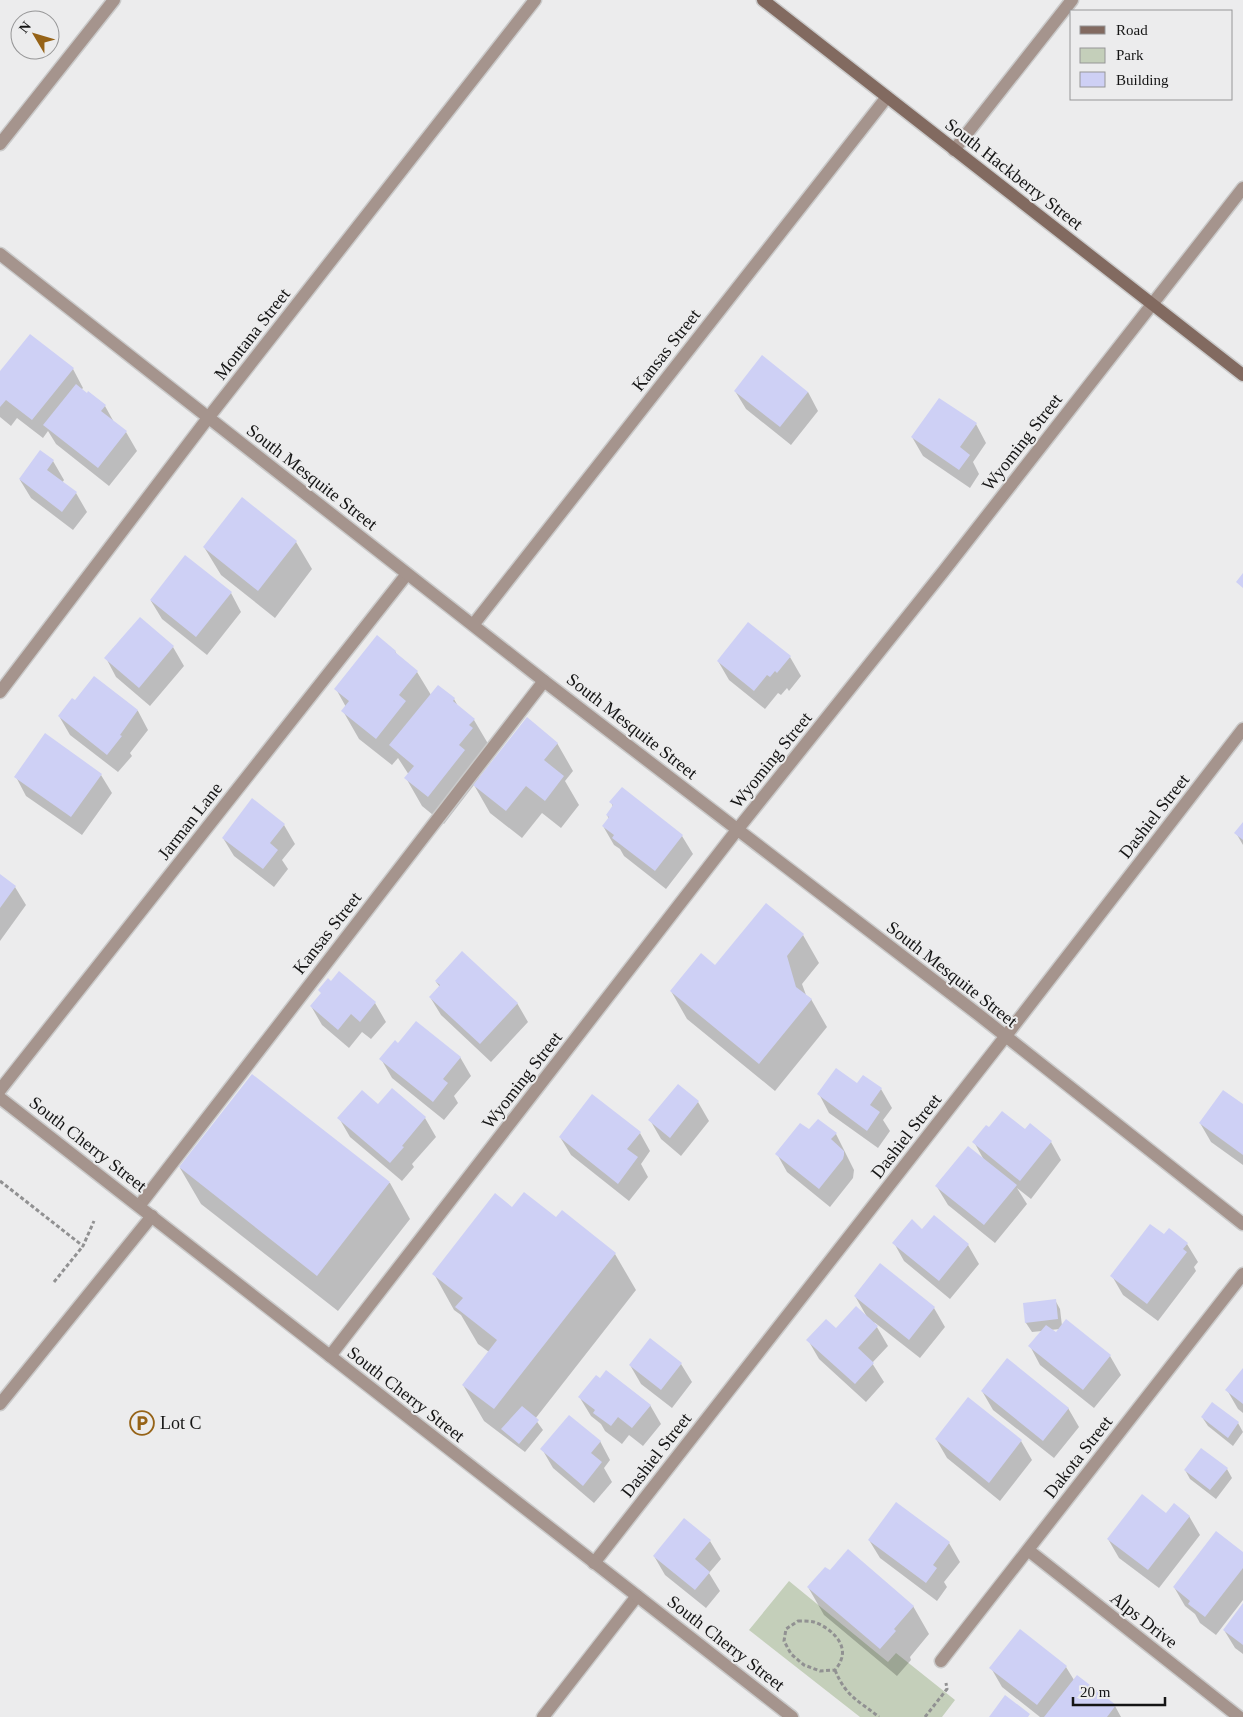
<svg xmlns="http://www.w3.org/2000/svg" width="1243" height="1717" font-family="Georgia,serif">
<rect width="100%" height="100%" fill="#ececed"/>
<path fill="#c4cfba" d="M789 1581 888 1662 896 1653 955 1700 942 1717H860L749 1630Z"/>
<path fill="#0003" fill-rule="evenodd" d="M73 369 83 388 81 390 105 406 115 424 126 432 137 451 109 486 56 444 48 431 43 438 17 418 11 426 0 417V373Z
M735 391 808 392 818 411 791 445 746 409Z
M976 424 986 443 973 462 979 474 970 488 923 456 912 437Z
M41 452 53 461 64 480 62 483 76 493 87 512 73 530 31 498 20 480Z
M296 542 312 569 275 618 221 575 204 547Z
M231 593 241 612 207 655 162 619 151 601Z
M140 619 173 647 184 666 150 706 116 677 106 658Z
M749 624 790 657 801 676 789 691 787 688 781 695 778 693 765 709 729 680 718 661Z
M395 651 398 657 417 672 431 695 438 686 454 699 459 708 474 720 490 747 476 772 480 778 557 743 573 771 565 781 579 805 561 828 542 813 522 838 490 813 474 785 444 824 422 806 406 778 409 775 398 758 392 765 359 739 343 711 346 707 336 689Z
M94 677 138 711 148 730 130 753 132 756 118 772 70 735 59 716 75 702Z
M101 775 112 793 82 835 26 796 16 777Z
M611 802 682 836 693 854 666 889 624 856 620 849 614 845 603 826 609 819 607 815 613 807Z
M1243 824V845L1236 833Z
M284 825 295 844 282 860 288 869 274 887 234 856 223 838Z
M0 875 15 887 26 905 0 941Z
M803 935 819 963 802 984 806 995 811 999 827 1027 775 1091 687 1019 671 991 716 967Z
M339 973 375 1003 386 1022 371 1039 362 1032 349 1048 322 1025 311 1006Z
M436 982 517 1003 528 1022 491 1062 441 1015 430 997 440 987Z
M399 1045 460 1057 471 1076 454 1096 458 1103 444 1120 392 1078 381 1059Z
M863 1076 881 1089 892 1108 883 1120 890 1131 878 1148 829 1113 819 1094 857 1085Z
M678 1086 698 1102 709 1121 681 1156 661 1139 650 1120Z
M378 1106 425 1118 436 1137 412 1164 414 1167 402 1181 350 1137 339 1118Z
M1243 1106V1165L1211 1142 1200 1123Z
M809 1131 836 1134 854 1170 853 1178 830 1207 787 1172 777 1154Z
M1025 1131 1051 1142 1061 1160 1031 1199 1017 1188 1027 1204 995 1243 948 1205 937 1187 984 1160 974 1142Z
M640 1133 650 1151 641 1164 648 1177 629 1201 571 1155 560 1137Z
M180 1168 390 1183 410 1219 338 1311 201 1204Z
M513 1208 615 1254 636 1290 535 1419 543 1430 525 1452 484 1421 463 1385 489 1352 478 1344 461 1315 454 1310 434 1274Z
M934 1217 968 1245 979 1264 950 1299 904 1261 894 1243 923 1231Z
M1164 1236 1187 1244 1198 1262 1194 1267 1196 1271 1158 1321 1123 1295 1112 1276Z
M881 1265 934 1308 945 1327 920 1358 874 1322 888 1346 872 1363 884 1382 866 1402 819 1359 808 1340 867 1317 855 1296Z
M1055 1300 1060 1309 1062 1326 1110 1356 1121 1375 1094 1408 1040 1365 1030 1346 1042 1331 1032 1332 1026 1323 1024 1304ZM1060 1329 1056 1334 1050 1330Z
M681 1364 692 1382 672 1408 641 1384 630 1365Z
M1243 1370V1413L1238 1409 1227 1390Z
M982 1391 1068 1408 1079 1427 1054 1458 993 1410Z
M580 1398 650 1405 661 1424 643 1446 629 1435 622 1444 605 1431 601 1424 591 1416Z
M968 1399 1021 1441 1032 1460 1000 1501 947 1458 936 1439Z
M1202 1417 1238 1423 1243 1432 1233 1446 1208 1426Z
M600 1441 610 1460 604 1468 612 1482 594 1503 553 1468 542 1449Z
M1227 1469 1232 1478 1216 1499 1190 1479 1185 1470Z
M1189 1516 1200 1535 1159 1588 1119 1558 1108 1539Z
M869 1540 949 1543 960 1562 944 1582 947 1587 937 1601 880 1558Z
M710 1541 721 1559 709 1573 720 1591 706 1608 665 1575 654 1556Z
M1243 1553V1600L1216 1635 1200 1623 1195 1614 1185 1606 1174 1587Z
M808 1587 913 1606 929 1634 910 1657 911 1660 897 1676 824 1615Z
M1243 1605V1654L1235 1648 1224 1630Z
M1066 1667 1074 1680 1077 1676 1115 1706 1121 1717H1040L1002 1687 991 1668Z"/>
<path fill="#ced0f5" d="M30 334 74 368 32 420 6 400 0 407V371Z
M762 355 808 392 780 427 734 391Z
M76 384 87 393 88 391 106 405 101 411 127 431 98 468 43 425Z
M939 398 977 423 960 447 970 455 959 470 911 437Z
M40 450 54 460 47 470 77 492 62 512 19 479Z
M242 497 297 541 258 591 203 547Z
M185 555 232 592 196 637 150 600Z
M1243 573V588L1236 582Z
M140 617 174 646 139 688 104 658Z
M748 622 791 656 777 673 775 671 770 677 767 675 754 691 717 661Z
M377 635 396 651 395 652 418 671 399 695 406 701 376 739 341 711 349 701 334 689Z
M94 676 138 710 120 735 122 736 107 755 58 716 72 698 75 700Z
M438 685 455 698 453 701 475 719 469 725 473 728 459 745 465 750 428 797 404 778 414 766 389 745Z
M527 717 558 743 544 760 564 776 545 801 526 786 506 811 473 785Z
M45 733 102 774 71 817 14 777Z
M622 787 683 835 655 871 612 838 614 835 602 826 609 817 606 815 613 805 609 802Z
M252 798 285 824 270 843 278 850 263 869 222 838Z
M1243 822V840L1234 833Z
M0 874 16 886 0 908Z
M766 903 804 934 787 956 796 987 812 999 759 1064 670 991 701 953 715 965Z
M462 951 518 1003 480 1044 429 997 440 985 435 981Z
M339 971 376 1002 360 1022 351 1014 338 1030 310 1006 321 993 318 990 328 978 331 981Z
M416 1021 461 1057 443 1079 448 1083 433 1102 379 1059 395 1040 398 1043Z
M836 1068 857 1083 863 1075 882 1088 870 1105 880 1112 867 1131 817 1094Z
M252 1074 390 1182 317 1276 179 1167Z
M678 1084 699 1101 670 1138 648 1120Z
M392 1088 426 1117 402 1146 404 1147 390 1163 337 1118 362 1090 378 1104Z
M1223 1090 1243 1104V1155L1199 1123Z
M592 1094 641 1132 627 1149 638 1157 618 1184 559 1137Z
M1002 1111 1025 1129 1030 1123 1052 1141 1020 1181 972 1142 986 1125 989 1127Z
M818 1119 837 1133 831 1139 844 1151V1155L843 1159 819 1189 775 1154 800 1123 809 1129Z
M968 1146 1017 1185 984 1225 935 1186Z
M524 1192 556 1217 562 1210 616 1253 494 1409 462 1385 497 1340 455 1307 463 1298 432 1274 495 1193 512 1207Z
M934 1215 969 1244 939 1281 892 1243 912 1219 922 1229Z
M1150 1224 1164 1234 1169 1228 1188 1243 1183 1249 1187 1252 1147 1304 1110 1276Z
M880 1263 935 1307 909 1340 854 1296Z
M1056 1299 1058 1319 1025 1323 1023 1303Z
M856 1306 878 1326 858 1348 874 1363 855 1384 806 1340 826 1319 836 1328Z
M1066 1319 1111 1355 1083 1390 1028 1346 1046 1325 1056 1332Z
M650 1338 682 1363 661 1390 629 1365Z
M1007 1358 1069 1408 1043 1441 981 1391Z
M1243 1368V1404L1225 1390Z
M606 1370 651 1405 632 1428 618 1417 611 1426 593 1413 595 1410 578 1397 596 1375 600 1378Z
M968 1397 1022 1440 989 1483 935 1439Z
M1212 1402 1239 1422 1228 1438 1201 1417Z
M522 1406 539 1420 519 1444 501 1429Z
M569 1415 601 1441 591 1453 602 1462 583 1486 540 1449Z
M1201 1448 1228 1468 1210 1490 1184 1470Z
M1142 1494 1166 1513 1174 1503 1190 1516 1148 1570 1107 1539Z
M896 1502 950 1542 933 1565 937 1568 926 1583 868 1540Z
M684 1518 711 1540 695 1559 710 1572 695 1590 653 1556Z
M1216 1531 1243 1552V1568L1205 1617 1188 1604 1190 1601 1173 1587Z
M848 1549 914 1606 894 1629 896 1631 880 1649 807 1587 825 1567 830 1570Z
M1243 1603V1645L1223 1630Z
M1020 1629 1067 1666 1037 1705 989 1668Z
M1077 1675 1116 1705 1107 1717H1044Z
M1005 1695 1030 1714 1028 1717H989Z"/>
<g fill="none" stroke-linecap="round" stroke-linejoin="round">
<g stroke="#cacaca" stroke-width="15">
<path id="service" d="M954 150 1072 0
M0 1090 407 574
M139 1206 544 681
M0 1404 152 1216
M543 1717 637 1596"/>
</g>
<g stroke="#cacaca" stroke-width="15">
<path id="minor" d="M0 144 114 0
M0 254 544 681 979 1015 1243 1224
M473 625 887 97
M0 692 208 418 535 0
M330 1356 737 830 943 572 1243 188
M1028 1550 1239 1717
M594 1563 1005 1037 1243 729
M941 1661 1243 1274"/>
</g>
<g stroke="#cacaca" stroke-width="15">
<path id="tertiary" d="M0 1098 792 1717"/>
</g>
<g stroke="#cacaca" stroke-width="15">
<path id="secondary" d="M763 0 1243 375"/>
</g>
<path stroke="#919192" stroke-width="3" stroke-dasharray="4 2.5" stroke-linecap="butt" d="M0 1181 83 1246 94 1221
M54 1282 83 1246
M798 1621C803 1621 809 1621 814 1622 829 1627 848 1643 841 1660 840 1664 837 1667 835 1670L820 1671 804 1665 791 1654 784 1641 786 1629Z
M835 1670C846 1697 858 1700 879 1717
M925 1717 947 1689 946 1683"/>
<use href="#service" stroke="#a5948d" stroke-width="12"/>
<use href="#minor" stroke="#a5948d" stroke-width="12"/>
<use href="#tertiary" stroke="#a5948d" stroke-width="12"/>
<use href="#secondary" stroke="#826a60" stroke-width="12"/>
</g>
<defs>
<g id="parking-ring" transform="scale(1.25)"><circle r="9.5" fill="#ececed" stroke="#966317" stroke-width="1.5"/><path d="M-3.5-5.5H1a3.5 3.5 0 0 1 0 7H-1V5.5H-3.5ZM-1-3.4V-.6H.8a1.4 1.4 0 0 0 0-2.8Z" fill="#966317"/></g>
</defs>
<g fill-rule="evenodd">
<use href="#parking-ring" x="142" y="1423"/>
</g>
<g text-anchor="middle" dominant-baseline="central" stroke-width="4" stroke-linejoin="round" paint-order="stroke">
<g font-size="18" fill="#151515" stroke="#ececed">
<text transform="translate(1014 174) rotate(38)">South Hackberry Street</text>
<text transform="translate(252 334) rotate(-52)">Montana Street</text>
<text transform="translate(666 350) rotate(-52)">Kansas Street</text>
<text transform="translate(1022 442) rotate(-52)">Wyoming Street</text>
<text transform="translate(312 477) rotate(38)">South Mesquite Street</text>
<text transform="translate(632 726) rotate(38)">South Mesquite Street</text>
<text transform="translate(771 760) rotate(-51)">Wyoming Street</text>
<text transform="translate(1154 816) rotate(-52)">Dashiel Street</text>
<text transform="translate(190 821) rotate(-52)">Jarman Lane</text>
<text transform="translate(327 933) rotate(-52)">Kansas Street</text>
<text transform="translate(952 974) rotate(38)">South Mesquite Street</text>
<text transform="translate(522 1080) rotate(-52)">Wyoming Street</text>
<text transform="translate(906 1136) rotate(-52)">Dashiel Street</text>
<text transform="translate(88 1144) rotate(38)">South Cherry Street</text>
<text transform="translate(406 1394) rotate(38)">South Cherry Street</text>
<text transform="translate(656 1455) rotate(-52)">Dashiel Street</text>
<text transform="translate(1078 1457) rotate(-52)">Dakota Street</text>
<text transform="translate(1144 1620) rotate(38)">Alps Drive</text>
<text transform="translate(726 1643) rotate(38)">South Cherry Street</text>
</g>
<g font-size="18" fill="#151515" stroke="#ececed" text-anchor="start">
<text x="160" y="1423">Lot C</text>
</g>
</g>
<rect x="1070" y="10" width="162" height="90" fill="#ececed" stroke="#969697"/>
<rect x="1080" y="26" width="25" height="8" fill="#826a60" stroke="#969697"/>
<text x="1116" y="35" font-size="15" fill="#151515">Road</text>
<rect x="1080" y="48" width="25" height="15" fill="#c4cfba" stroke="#969697"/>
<text x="1116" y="60" font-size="15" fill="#151515">Park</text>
<rect x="1080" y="72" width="25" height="15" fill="#ced0f5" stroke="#969697"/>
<text x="1116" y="85" font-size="15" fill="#151515">Building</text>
<g transform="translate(35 35) rotate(308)"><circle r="24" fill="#ececed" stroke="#969697"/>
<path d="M0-4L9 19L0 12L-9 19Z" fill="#966317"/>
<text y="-8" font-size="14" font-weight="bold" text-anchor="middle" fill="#151515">N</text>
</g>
<path d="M1073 1697v8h92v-8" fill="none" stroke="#151515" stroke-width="2.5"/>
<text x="1080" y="1697" font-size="15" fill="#151515" stroke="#ececed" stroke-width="4" paint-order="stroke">20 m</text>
</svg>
